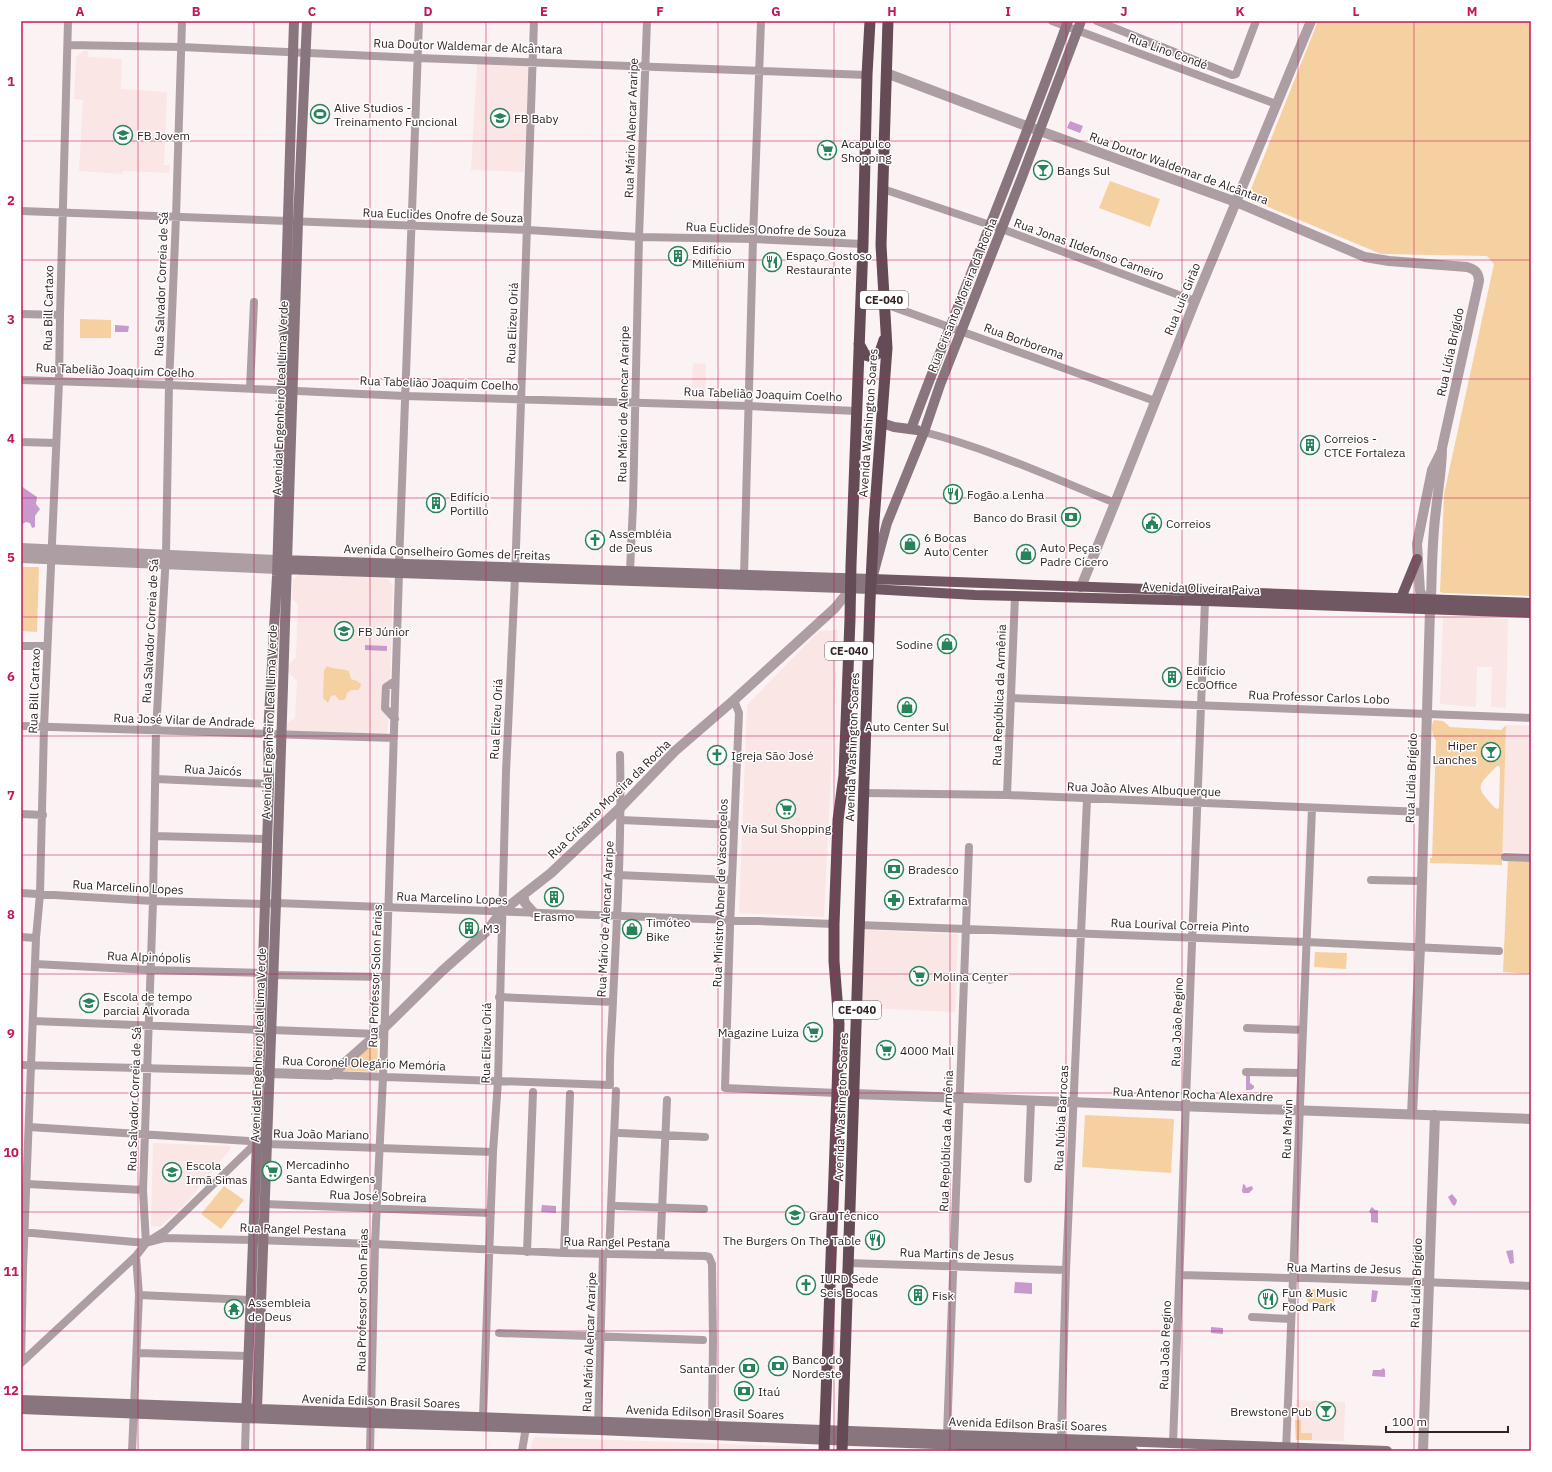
<svg xmlns="http://www.w3.org/2000/svg" width="1552" height="1472" font-family="'IBM Plex Sans',sans-serif">
<rect width="100%" height="100%" fill="#fbf3f3"/>
<path fill="#f9e6e5" d="M83 51H88V57L122 59 121 89 167 92 164 165H170L169 173 123 171 122 174 79 171 83 100 74 99 76 57Z
M477 64 529 66 524 172 471 170Z
M693 363 706 364 705 400H691Z
M301 573 388 579 393 585 390 681 382 709 388 718 387 735 285 732 286 724 295 718 297 681 287 671V666L296 657 298 604 292 599 293 579Z
M1443 617 1508 619 1506 708 1491 707 1492 667H1477L1476 707 1440 704Z
M838 630 824 917 739 913 747 705 819 631Z
M1506 725 1531 726V853L1502 852Z
M866 930 958 934 955 1012 862 1008 864 932Z
M153 1143 229 1146 231 1148 189 1200 160 1227 151 1226Z
M1296 1400 1345 1402 1344 1441 1296 1440 1295 1438Z
M535 1437 805 1447 808 1451H530L531 1444Z"/>
<path fill="#f5d1a1" fill-rule="evenodd" d="M1318 21H1531V596L1443 593 1440 592 1444 494 1494 264 1487 256 1381 254 1254 201 1249 194Z
M1110 181 1160 199 1150 227 1099 208Z
M80 319 111 320V338H80Z
M21 567H39L37 632 21 631Z
M327 666C335 670 340 668 349 671L351 679 357 681 361 684 360 688 358 690H351L347 693 346 698 344 700H339L335 695 331 696 328 703 323 698 324 670Z
M1434 720 1443 721 1450 727 1501 730 1506 725 1502 865 1430 863V858H1432L1436 741C1432 735 1430 727 1434 720ZM1497 766H1499L1500 769 1499 807 1498 809 1495 808C1475 786 1476 787 1497 766Z
M1508 858 1531 859V974L1503 972Z
M1315 952 1347 953 1346 969 1314 967Z
M378 1039 377 1072 344 1071 343 1070Z
M1085 1115 1174 1119 1171 1173 1082 1167Z
M224 1186 244 1200 221 1229 201 1214Z
M1308 1289 1335 1290 1334 1305 1307 1303Z
M1295 1420H1301V1433H1312V1440H1296Z"/>
<path fill="#c799cd" d="M1070 121 1083 126 1080 133 1067 128Z
M115 325 129 326 128 332H115Z
M21 486 37 497 36 504 40 509 35 516V527L32 528 30 523 26 522 21 525Z
M365 645 387 646V651L365 650Z
M985 979a5 5 0 1 1 10 0a5 5 0 1 1-10 0Z
M1246 1075H1250V1083L1254 1086V1088L1251 1090H1246Z
M1243 1184 1245 1185 1246 1188 1252 1186 1253 1189 1249 1193H1243L1242 1191Z
M1452 1194 1457 1200 1456 1204 1454 1206 1452 1204 1448 1197Z
M542 1205 556 1206V1213L541 1212Z
M1372 1207 1375 1210H1378V1223L1371 1222V1214L1369 1211Z
M1513 1250 1514 1263 1510 1264 1506 1251Z
M1015 1282 1032 1283V1294L1014 1293Z
M1372 1290 1378 1291 1376 1302H1371Z
M1211 1327 1223 1328V1334L1211 1333Z
M1383 1368 1385 1370V1377L1372 1376 1373 1370H1381Z"/>
<g fill="none" stroke-linecap="round" stroke-linejoin="round">
<path stroke="#ad9ea4" stroke-width="8" d="M1052 21 1276 104
M1097 21 1232 75 1236 74 1256 21
M68 45 181 47 418 58 867 75
M883 189 1002 229 1195 301
M21 211 528 230 639 237 753 239 863 244
M885 304 1155 401
M21 314 60 315
M21 380 169 385 405 396 748 406 856 411
M250 388 254 302
M924 432C990 449 1053 478 1115 503
M21 442 56 443
M399 564 419 21
M630 571 633 505 639 237 647 21
M744 576 753 239 761 21
M21 646H47
M1011 698 1531 718
M734 700 739 713 730 927 725 1088 837 1093
M395 719 385 708 386 687 395 681
M21 726 394 738
M156 779 269 784
M864 793 1007 795 1423 812
M1007 795 1015 596
M21 814 43 815
M621 820 734 825
M154 836 267 839
M1505 857 1531 858
M618 875 732 880
M1371 880 1421 881
M21 893 153 901 265 904 276 903 834 924
M859 925 1306 942 1499 951
M21 937 36 938
M35 964 150 970 263 973
M273 975 386 977
M499 997 613 1002
M33 1021 260 1030
M1247 1028 1303 1030
M271 1030 378 1034
M21 1065 259 1071
M1246 1072 1301 1073
M331 1075 610 1085C609 1056 612 1029 613 1000 617 918 622 837 620 755
M29 1127 249 1141 267 1144 493 1152
M620 1133 705 1137
M1028 1179 1031 1101
M27 1184 143 1190
M264 1204 491 1213
M617 1206 704 1209
M21 1232 146 1243 165 1238 252 1240 375 1244 564 1253 705 1256 709 1257 712 1264 713 1340 712 1425
M146 1243 143 1190 153 901 156 731 166 554 169 385 176 217 182 21
M527 1252 533 1092
M564 1253 570 1094
M609 1254 616 1091
M660 1254 667 1100
M848 1263 1066 1270
M1180 1275 1286 1278H1307L1531 1286
M139 1295 250 1300
M1252 1317 1291 1319
M499 1333 703 1340
M137 1353 248 1356
M21 1363 23 1269 36 938 40 894 44 727 59 382 60 315 68 21
M21 1363 136 1256 146 1243 165 1231 257 1142
M483 1417 493 1152 498 1081 506 772 515 577 534 21
M598 1427 603 1254
M947 1435 969 847
M1061 1438 1066 1270 1087 799
M1173 1443 1205 601
M132 1451 139 1295 136 1256
M245 1451 246 1418
M370 1451 375 1244 383 1077 399 573
M522 1451 526 1427
M1286 1451 1312 808"/>
<path stroke="#ad9ea4" stroke-width="10" d="M886 73 1029 127 1236 202 1365 257 1389 261 1467 267C1475 269 1479 273 1479 281L1442 448C1442 469 1438 489 1436 510 1432 539 1432 569 1431 599
M21 548 277 560
M21 558 277 569
M1081 587 1115 503 1195 301 1311 21
M523 895 525 903 534 913
M261 1072 270 1073 331 1075 384 1028 442 971 487 931 501 912 551 873 621 807 675 751 734 700 835 608 851 588
M854 1094 1531 1119
M1412 1114 1420 947 1430 610 1420 591 1417 544 1432 470 1441 452
M1423 1451 1435 1115"/>
<path stroke="#89757d" stroke-width="10" d="M882 423 894 427 917 430
M911 429C962 292 1019 158 1068 21
M281 560 872 579 887 523 924 432 940 385 1022 177 1081 21
M281 569 871 589
M21 1400 1387 1451
M21 1409 371 1423 598 1430 852 1441 1133 1451
M246 1418 257 1409 276 903 298 221 307 21
M246 1418 257 1142 269 784 268 734 277 576 294 21"/>
<path stroke="#705762" stroke-width="10" d="M872 579 1531 603
M871 589 975 595 1205 601 1531 613
M1401 598 1417 559"/>
<path stroke="#654b56" stroke-width="11" d="M859 344 865 355 872 357 880 352 884 340
M824 1451 837 1093 839 1024 834 961V924L838 820 844 775 850 619 851 565 863 244 867 75 870 21
M842 1451 870 601 874 521 887 348 881 245 888 21"/>
</g>
<path fill="none" stroke="#c2185b" stroke-width="1" stroke-opacity="0.55" d="M138 21V1451M254 21V1451M370 21V1451M486 21V1451M602 21V1451M718 21V1451M834 21V1451M950 21V1451M1066 21V1451M1182 21V1451M1298 21V1451M1414 21V1451M21 141H1531M21 260H1531M21 379H1531M21 498H1531M21 617H1531M21 736H1531M21 855H1531M21 974H1531M21 1093H1531M21 1212H1531M21 1331H1531"/>
<defs>
<g id="stadium-ring" transform="scale(1)"><circle r="9.5" fill="#fff" stroke="#27835a" stroke-width="1.5"/><path d="M0-5a6.5 5 0 1 0 0 10a6.5 5 0 1 0 0-10ZM-3.5-1.8h7v3.6h-7Z" fill="#27835a"/></g>
<g id="school-ring" transform="scale(1)"><circle r="9.5" fill="#fff" stroke="#27835a" stroke-width="1.5"/><path d="M0-5L7-2L0 1L-7-2ZM-4 1L0 2.5L4 1V4Q0 6-4 4Z" fill="#27835a"/></g>
<g id="supermarket-ring" transform="scale(1)"><circle r="9.5" fill="#fff" stroke="#27835a" stroke-width="1.5"/><path d="M-6-5.5h2.5l.6 2H6L4.5 2H-2.5L-4.4-4H-6ZM-1.5 3.2a1.3 1.3 0 1 0 .1 0ZM3 3.2a1.3 1.3 0 1 0 .1 0Z" fill="#27835a"/></g>
<g id="bar-ring" transform="scale(1)"><circle r="9.5" fill="#fff" stroke="#27835a" stroke-width="1.5"/><path d="M-6-5H6L.8 .8V4.5H3.5V6h-7V4.5H-.8V.8Z" fill="#27835a"/></g>
<g id="building-ring" transform="scale(1)"><circle r="9.5" fill="#fff" stroke="#27835a" stroke-width="1.5"/><path d="M-4-6H4V6H1V3H-1V6H-4ZM-2.5-4.3h1.7v1.8h-1.7ZM.8-4.3h1.7v1.8H.8ZM-2.5-1h1.7V.8h-1.7ZM.8-1h1.7V.8H.8Z" fill="#27835a"/></g>
<g id="restaurant-ring" transform="scale(1)"><circle r="9.5" fill="#fff" stroke="#27835a" stroke-width="1.5"/><path d="M-5-6h1v4h1v-4h1v4h1v-4h1v5L-1.5 .5V6h-2V.5L-5-1ZM5-6V6H3V1.5H1.5Q1.5-4 5-6Z" fill="#27835a"/></g>
<g id="bank-ring" transform="scale(1)"><circle r="9.5" fill="#fff" stroke="#27835a" stroke-width="1.5"/><path d="M-6-4H6V4H-6ZM0-2.3a2.3 2.3 0 1 0 0 4.6a2.3 2.3 0 1 0 0-4.6Z" fill="#27835a"/></g>
<g id="civic-ring" transform="scale(1)"><circle r="9.5" fill="#fff" stroke="#27835a" stroke-width="1.5"/><path d="M-.6-6.5H3V-4.5H.6V-3L4-1V1h2V6H-6V1h2V-1L-.6-3ZM-1.2 2.5V6h2.4V2.5Z" fill="#27835a"/></g>
<g id="church-ring" transform="scale(1)"><circle r="9.5" fill="#fff" stroke="#27835a" stroke-width="1.5"/><path d="M-1.2-6h2.4v3.5h3.3v2.4h-3.3V6h-2.4V-.1h-3.3v-2.4h3.3Z" fill="#27835a"/></g>
<g id="shop-ring" transform="scale(1)"><circle r="9.5" fill="#fff" stroke="#27835a" stroke-width="1.5"/><path d="M-5-2.5h2.3a2.7 3.5 0 0 1 5.4 0H5L5.5 6h-11ZM-1.5-2.5h3a1.5 2.3 0 0 0-3 0Z" fill="#27835a"/></g>
<g id="pharmacy-ring" transform="scale(1)"><circle r="9.5" fill="#fff" stroke="#27835a" stroke-width="1.5"/><path d="M-2-6h4v4h4v4h-4v4h-4v-4h-4v-4h4Z" fill="#27835a"/></g>
<g id="university-ring" transform="scale(1)"><circle r="9.5" fill="#fff" stroke="#27835a" stroke-width="1.5"/><path d="M0-5L7-2L0 1L-7-2ZM-4 1L0 2.5L4 1V4Q0 6-4 4Z" fill="#27835a"/></g>
<g id="temple-ring" transform="scale(1)"><circle r="9.5" fill="#fff" stroke="#27835a" stroke-width="1.5"/><path d="M0-6L5-2H3V0L6.5 2.5H4V6H1.5V3h-3V6H-4V2.5H-6.5L-3 0V-2H-5Z" fill="#27835a"/></g>
</defs>
<g fill-rule="evenodd">
<use href="#stadium-ring" x="320" y="114"/>
<use href="#school-ring" x="500" y="118"/>
<use href="#school-ring" x="123" y="135"/>
<use href="#supermarket-ring" x="827" y="150"/>
<use href="#bar-ring" x="1043" y="170"/>
<use href="#building-ring" x="678" y="256"/>
<use href="#restaurant-ring" x="772" y="262"/>
<use href="#building-ring" x="1310" y="445"/>
<use href="#restaurant-ring" x="953" y="494"/>
<use href="#building-ring" x="436" y="503"/>
<use href="#bank-ring" x="1071" y="517"/>
<use href="#civic-ring" x="1152" y="523"/>
<use href="#church-ring" x="595" y="540"/>
<use href="#shop-ring" x="910" y="544"/>
<use href="#shop-ring" x="1026" y="554"/>
<use href="#school-ring" x="344" y="631"/>
<use href="#shop-ring" x="947" y="644"/>
<use href="#building-ring" x="1172" y="677"/>
<use href="#shop-ring" x="907" y="707"/>
<use href="#bar-ring" x="1491" y="752"/>
<use href="#church-ring" x="717" y="755"/>
<use href="#supermarket-ring" x="786" y="809"/>
<use href="#bank-ring" x="894" y="869"/>
<use href="#building-ring" x="554" y="897"/>
<use href="#pharmacy-ring" x="894" y="900"/>
<use href="#building-ring" x="469" y="928"/>
<use href="#shop-ring" x="632" y="929"/>
<use href="#supermarket-ring" x="919" y="976"/>
<use href="#school-ring" x="89" y="1003"/>
<use href="#supermarket-ring" x="813" y="1032"/>
<use href="#supermarket-ring" x="886" y="1050"/>
<use href="#supermarket-ring" x="272" y="1171"/>
<use href="#school-ring" x="172" y="1172"/>
<use href="#university-ring" x="795" y="1215"/>
<use href="#restaurant-ring" x="875" y="1240"/>
<use href="#church-ring" x="806" y="1285"/>
<use href="#building-ring" x="918" y="1295"/>
<use href="#restaurant-ring" x="1268" y="1299"/>
<use href="#temple-ring" x="234" y="1309"/>
<use href="#bank-ring" x="778" y="1366"/>
<use href="#bank-ring" x="749" y="1368"/>
<use href="#bank-ring" x="744" y="1391"/>
<use href="#bar-ring" x="1326" y="1411"/>
</g>
<g text-anchor="middle" dominant-baseline="central" stroke-width="3" stroke-linejoin="round" paint-order="stroke">
<g fill="#fff" stroke="#6f6565" stroke-width="1">
<rect x="860" y="291" width="48" height="18" rx="3"/>
<rect x="825" y="642" width="48" height="18" rx="3"/>
<rect x="833" y="1001" width="48" height="18" rx="3"/>
</g>
<g font-size="11" font-weight="bold" fill="#312323">
<text x="884" y="300">CE-040</text>
<text x="849" y="651">CE-040</text>
<text x="857" y="1010">CE-040</text>
</g>
<g font-size="12" fill="#312323" stroke="#fff">
<text transform="translate(468 46) rotate(2)">Rua Doutor Waldemar de Alcântara</text>
<text transform="translate(1168 51) rotate(20)">Rua Lino Condé</text>
<text transform="translate(631 128) rotate(-88)">Rua Mário Alencar Araripe</text>
<text transform="translate(1179 168) rotate(20)">Rua Doutor Waldemar de Alcântara</text>
<text transform="translate(443 215) rotate(2)">Rua Euclides Onofre de Souza</text>
<text transform="translate(766 229) rotate(2)">Rua Euclides Onofre de Souza</text>
<text transform="translate(1089 249) rotate(20)">Rua Jonas Ildefonso Carneiro</text>
<text transform="translate(161 284) rotate(-88)">Rua Salvador Correia de Sá</text>
<text transform="translate(962 295) rotate(-68)">Rua Crisanto Moreira da Rocha</text>
<text transform="translate(1182 299) rotate(-68)">Rua Luís Girão</text>
<text transform="translate(48 308) rotate(-89)">Rua Bill Cartaxo</text>
<text transform="translate(512 323) rotate(-88)">Rua Elizeu Oriá</text>
<text transform="translate(1024 341) rotate(20)">Rua Borborema</text>
<text transform="translate(1450 352) rotate(-78)">Rua Lídia Brígido</text>
<text transform="translate(115 370) rotate(2)">Rua Tabelião Joaquim Coelho</text>
<text transform="translate(439 383) rotate(2)">Rua Tabelião Joaquim Coelho</text>
<text transform="translate(763 394) rotate(2)">Rua Tabelião Joaquim Coelho</text>
<text transform="translate(280 398) rotate(-88)">Avenida Engenheiro Leal Lima Verde</text>
<text transform="translate(623 404) rotate(-89)">Rua Mário de Alencar Araripe</text>
<text transform="translate(868 423) rotate(-86)">Avenida Washington Soares</text>
<text transform="translate(447 552) rotate(2)">Avenida Conselheiro Gomes de Freitas</text>
<text transform="translate(1201 588) rotate(2)">Avenida Oliveira Paiva</text>
<text transform="translate(150 631) rotate(-87)">Rua Salvador Correia de Sá</text>
<text transform="translate(34 691) rotate(-88)">Rua Bill Cartaxo</text>
<text transform="translate(999 695) rotate(-88)">Rua República da Armênia</text>
<text transform="translate(1319 697) rotate(2)">Rua Professor Carlos Lobo</text>
<text transform="translate(496 719) rotate(-87)">Rua Elizeu Oriá</text>
<text transform="translate(184 720) rotate(2)">Rua José Vilar de Andrade</text>
<text transform="translate(269 722) rotate(-88)">Avenida Engenheiro Leal Lima Verde</text>
<text transform="translate(852 747) rotate(-88)">Avenida Washington Soares</text>
<text transform="translate(213 770) rotate(3)">Rua Jaicós</text>
<text transform="translate(1411 778) rotate(-88)">Rua Lídia Brígido</text>
<text transform="translate(1144 789) rotate(2)">Rua João Alves Albuquerque</text>
<text transform="translate(609 799) rotate(-44)">Rua Crisanto Moreira da Rocha</text>
<text transform="translate(128 887) rotate(3)">Rua Marcelino Lopes</text>
<text transform="translate(720 893) rotate(-88)">Rua Ministro Abner de Vasconcelos</text>
<text transform="translate(452 898) rotate(2)">Rua Marcelino Lopes</text>
<text transform="translate(605 919) rotate(-87)">Rua Mário de Alencar Araripe</text>
<text transform="translate(1180 925) rotate(2)">Rua Lourival Correia Pìnto</text>
<text transform="translate(149 957) rotate(2)">Rua Alpinópolis</text>
<text transform="translate(375 976) rotate(-88)">Rua Professor Solon Farias</text>
<text transform="translate(1177 1022) rotate(-88)">Rua João Regino</text>
<text transform="translate(486 1043) rotate(-89)">Rua Elizeu Oriá</text>
<text transform="translate(258 1045) rotate(-88)">Avenida Engenheiro Leal Lima Verde</text>
<text transform="translate(364 1063) rotate(2)">Rua Coronel Olegário Memória</text>
<text transform="translate(1193 1094) rotate(2)">Rua Antenor Rocha Alexandre</text>
<text transform="translate(134 1099) rotate(-88)">Rua Salvador Correia de Sá</text>
<text transform="translate(841 1107) rotate(-88)">Avenida Washington Soares</text>
<text transform="translate(1061 1118) rotate(-87)">Rua Núbia Barrocas</text>
<text transform="translate(1287 1129) rotate(-88)">Rua Marvin</text>
<text transform="translate(321 1134) rotate(1)">Rua João Mariano</text>
<text transform="translate(946 1141) rotate(-88)">Rua República da Armênia</text>
<text transform="translate(378 1196) rotate(2)">Rua José Sobreira</text>
<text transform="translate(293 1229) rotate(2)">Rua Rangel Pestana</text>
<text transform="translate(617 1242) rotate(1)">Rua Rangel Pestana</text>
<text transform="translate(957 1254) rotate(2)">Rua Martins de Jesus</text>
<text transform="translate(1344 1268) rotate(1)">Rua Martins de Jesus</text>
<text transform="translate(1416 1283) rotate(-88)">Rua Lídia Brígido</text>
<text transform="translate(362 1300) rotate(-89)">Rua Professor Solon Farias</text>
<text transform="translate(589 1342) rotate(-88)">Rua Mário Alencar Araripe</text>
<text transform="translate(1165 1345) rotate(-88)">Rua João Regino</text>
<text transform="translate(381 1401) rotate(2)">Avenida Edilson Brasil Soares</text>
<text transform="translate(705 1412) rotate(2)">Avenida Edilson Brasil Soares</text>
<text transform="translate(1028 1424) rotate(2)">Avenida Edilson Brasil Soares</text>
</g>
<g font-size="12" fill="#312323" stroke="#fff" text-anchor="start">
<text x="334" y="107">Alive Studios -<tspan x="334" dy="14">Treinamento Funcional</tspan></text>
<text x="514" y="118">FB Baby</text>
<text x="137" y="135">FB Jovem</text>
<text x="841" y="143">Acapulco<tspan x="841" dy="14">Shopping</tspan></text>
<text x="1057" y="170">Bangs Sul</text>
<text x="692" y="249">Edifício<tspan x="692" dy="14">Millenium</tspan></text>
<text x="786" y="255">Espaço Gostoso<tspan x="786" dy="14">Restaurante</tspan></text>
<text x="1324" y="438">Correios -<tspan x="1324" dy="14">CTCE Fortaleza</tspan></text>
<text x="967" y="494">Fogão a Lenha</text>
<text x="450" y="496">Edifício<tspan x="450" dy="14">Portillo</tspan></text>
<text x="1057" y="517" text-anchor="end">Banco do Brasil</text>
<text x="1166" y="523">Correios</text>
<text x="609" y="533">Assembléia<tspan x="609" dy="14">de Deus</tspan></text>
<text x="924" y="537">6 Bocas<tspan x="924" dy="14">Auto Center</tspan></text>
<text x="1040" y="547">Auto Peças<tspan x="1040" dy="14">Padre Cícero</tspan></text>
<text x="358" y="631">FB Júnior</text>
<text x="933" y="644" text-anchor="end">Sodine</text>
<text x="1186" y="670">Edifício<tspan x="1186" dy="14">EcoOffice</tspan></text>
<text x="907" y="726" text-anchor="middle">Auto Center Sul</text>
<text x="1477" y="745" text-anchor="end">Hiper<tspan x="1477" dy="14">Lanches</tspan></text>
<text x="731" y="755">Igreja São José</text>
<text x="786" y="828" text-anchor="middle">Via Sul Shopping</text>
<text x="908" y="869">Bradesco</text>
<text x="908" y="900">Extrafarma</text>
<text x="554" y="916" text-anchor="middle">Erasmo</text>
<text x="646" y="922">Timóteo<tspan x="646" dy="14">Bike</tspan></text>
<text x="483" y="928">M3</text>
<text x="933" y="976">Molina Center</text>
<text x="103" y="996">Escola de tempo<tspan x="103" dy="14">parcial Alvorada</tspan></text>
<text x="799" y="1032" text-anchor="end">Magazine Luiza</text>
<text x="900" y="1050">4000 Mall</text>
<text x="286" y="1164">Mercadinho<tspan x="286" dy="14">Santa Edwirgens</tspan></text>
<text x="186" y="1165">Escola<tspan x="186" dy="14">Irmã Simas</tspan></text>
<text x="809" y="1215">Grau Técnico</text>
<text x="861" y="1240" text-anchor="end">The Burgers On The Table</text>
<text x="820" y="1278">IURD Sede<tspan x="820" dy="14">Seis Bocas</tspan></text>
<text x="1282" y="1292">Fun &amp; Music<tspan x="1282" dy="14">Food Park</tspan></text>
<text x="932" y="1295">Fisk</text>
<text x="248" y="1302">Assembleia<tspan x="248" dy="14">de Deus</tspan></text>
<text x="792" y="1359">Banco do<tspan x="792" dy="14">Nordeste</tspan></text>
<text x="735" y="1368" text-anchor="end">Santander</text>
<text x="758" y="1391">Itaú</text>
<text x="1312" y="1411" text-anchor="end">Brewstone Pub</text>
</g>
</g>
<rect width="1552" height="1472" fill="none" stroke="#ffffff" stroke-width="44"/>
<path d="M1386 1426v6h122v-6" fill="none" stroke="#312323" stroke-width="2"/>
<text x="1392" y="1426" font-size="12" fill="#312323" stroke="#ffffff" stroke-width="3" paint-order="stroke">100 m</text>
<rect x="22" y="22" width="1508" height="1428" fill="none" stroke="#c2185b" stroke-width="1.5"/>
<g font-size="13" text-anchor="middle" font-weight="bold" fill="#c2185b">
<text x="80" y="16">A</text>
<text x="196" y="16">B</text>
<text x="312" y="16">C</text>
<text x="428" y="16">D</text>
<text x="544" y="16">E</text>
<text x="660" y="16">F</text>
<text x="776" y="16">G</text>
<text x="892" y="16">H</text>
<text x="1008" y="16">I</text>
<text x="1124" y="16">J</text>
<text x="1240" y="16">K</text>
<text x="1356" y="16">L</text>
<text x="1472" y="16">M</text>
<text x="11" y="86">1</text>
<text x="11" y="205">2</text>
<text x="11" y="324">3</text>
<text x="11" y="443">4</text>
<text x="11" y="562">5</text>
<text x="11" y="681">6</text>
<text x="11" y="800">7</text>
<text x="11" y="919">8</text>
<text x="11" y="1038">9</text>
<text x="11" y="1157">10</text>
<text x="11" y="1276">11</text>
<text x="11" y="1395">12</text>
</g>
</svg>
